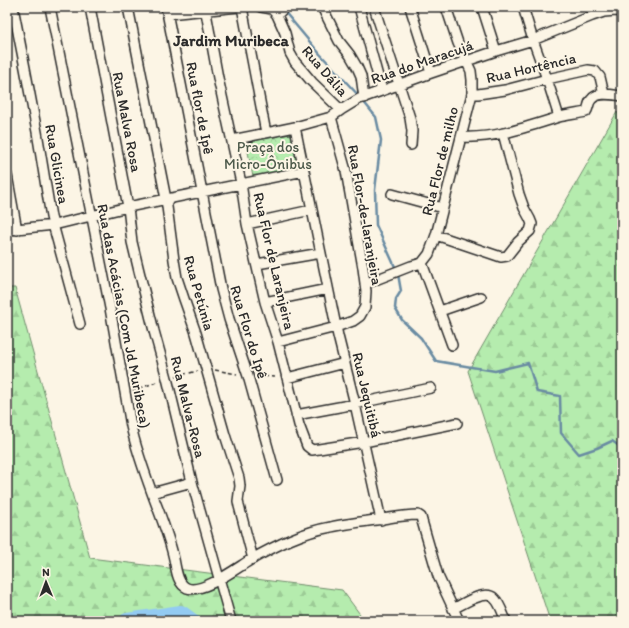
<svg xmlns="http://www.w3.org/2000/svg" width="629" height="628" font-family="Itim,sans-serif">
<defs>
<pattern id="forest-firs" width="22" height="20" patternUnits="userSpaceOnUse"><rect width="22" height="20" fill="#b5ecae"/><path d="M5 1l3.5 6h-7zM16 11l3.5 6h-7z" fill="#9ccb96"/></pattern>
<pattern id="park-crowns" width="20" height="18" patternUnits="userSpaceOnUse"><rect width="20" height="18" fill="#b5ecae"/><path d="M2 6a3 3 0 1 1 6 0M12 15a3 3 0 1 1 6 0" fill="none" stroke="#9ccb96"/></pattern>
</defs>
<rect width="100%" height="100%" fill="#fcf5e5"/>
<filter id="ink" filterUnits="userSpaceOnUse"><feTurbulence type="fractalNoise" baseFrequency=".025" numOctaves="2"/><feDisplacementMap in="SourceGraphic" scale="8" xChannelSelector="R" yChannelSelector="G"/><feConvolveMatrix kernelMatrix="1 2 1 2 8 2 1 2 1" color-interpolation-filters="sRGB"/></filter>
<g filter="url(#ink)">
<path fill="url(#forest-firs)" stroke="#708c6c" d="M617 112 622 119V621H550L468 371Z
M7 288H15L90 558 342 590 365 621H7Z"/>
<path fill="url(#park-crowns)" stroke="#708c6c" d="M291 134 298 168 253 177 246 142Z"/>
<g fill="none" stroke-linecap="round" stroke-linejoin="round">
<path stroke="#698ba2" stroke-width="2.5" d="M284 11 320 54 360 97
M363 101 376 117 381 140 375 190 376 225 396 269
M398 274 401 291 396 299 395 308 402 320 421 338 436 361 495 371 528 363 537 392 560 396 561 433 579 454 597 448 612 441 622 448"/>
<path stroke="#93cbf2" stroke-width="16" d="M127 621 181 613 192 621"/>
<g stroke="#2b2b2b" stroke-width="12">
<path id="minor" d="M13 7 25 68 37 132 51 217 80 324
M50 7 110 308 131 426C136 449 144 471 152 493 160 515 169 536 174 559 176 568 177 584 187 588 203 594 238 567 252 559 277 545 303 532 331 527 345 524 361 522 376 520 389 518 404 515 418 515L421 517 422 521 438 576 459 621
M90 7 128 207 132 242 139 271 154 331 167 378 192 482 231 621
M128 7 166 199 174 260 177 278 184 299 196 333 225 435 239 478 240 486 238 501 239 506 253 559
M166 7 221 289 229 319 248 376 277 480
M205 7 218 78 241 183 247 224 265 302 278 342 299 425 307 446 312 450 319 449 364 442 457 423
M242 7 266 133
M261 7 272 9 277 15 285 33 290 53 295 62 312 82 341 110
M322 7 339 41 350 55 357 67 361 76 364 98
M359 7 382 91
M374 7 410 118 412 131 411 145
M410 7 431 73
M482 7 496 51
M523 7 533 40 547 79 559 117
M168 14 239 7
M277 15 285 7
M472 94H478L505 90 547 79 588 70 595 71 600 77 604 94
M295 127 338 336 355 404 381 520
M461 137C494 139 527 127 559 117 567 115 577 114 586 112 589 108 588 103 591 100 597 91 613 95 622 96
M232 140 295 127 331 117 341 110 359 99 431 73 496 51 533 40 592 16 604 12 616 11 622 12
M7 175 17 230
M392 194 443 208
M247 224 311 210
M7 230 54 225 128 207 304 171
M436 235 501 257 507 256 518 242 530 231 532 224 530 219 524 208 519 194 503 133
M422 263 452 345
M257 264 321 253
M365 284 411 266 422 263 429 254 436 235 472 94V80L471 71 458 43 446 7
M265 302 328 289
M440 311 481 297
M278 342 336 327 353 321 360 316 365 307 366 291 363 268 346 171 331 117
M287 378 345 363
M296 415 355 404 431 388
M152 493 192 482
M453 609C463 604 485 589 494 598 500 603 503 614 506 621"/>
</g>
<path stroke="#2b2b2b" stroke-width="1.5" stroke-dasharray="4 3" stroke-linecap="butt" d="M215 370 237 374
M176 376 198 371
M257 376 277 377
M133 391 159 381"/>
<use href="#minor" stroke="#fcf5e5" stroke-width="9"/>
</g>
</g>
<g text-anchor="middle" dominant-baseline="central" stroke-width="4" stroke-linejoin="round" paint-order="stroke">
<g font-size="15" fill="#2b2b2b" stroke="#fcf5e5">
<text transform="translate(422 62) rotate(-19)">Rua do Maracujá</text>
<text transform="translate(531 68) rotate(-13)">Rua Hortência</text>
<text transform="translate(325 71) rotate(49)">Rua Dália</text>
<text transform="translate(200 108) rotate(79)">Rua flor de Ipê</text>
<text transform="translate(127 122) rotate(79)">Rua Malva Rosa</text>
<text transform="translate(440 161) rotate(-76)">Rua Flor de milho</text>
<text transform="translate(57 164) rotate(80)">Rua Glicinea</text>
<text transform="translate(365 215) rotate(80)">Rua Flor-de-laranjeira</text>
<text transform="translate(274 261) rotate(77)">Rua Flor de Laranjeira</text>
<text transform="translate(199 293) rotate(74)">Rua Petúnia</text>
<text transform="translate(124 316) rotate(79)">Rua das Acácias (Com Jd Muribeca)</text>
<text transform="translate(249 332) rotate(73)">Rua Flor do Ipê</text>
<text transform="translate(367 395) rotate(77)">Rua Jequitibá</text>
<text transform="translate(188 407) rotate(76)">Rua Malva-Rosa</text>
</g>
<g font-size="15" fill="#4e5b4c" stroke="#fcf5e5">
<text x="268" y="147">Praça dos<tspan x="268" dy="17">Micro-Ônibus</tspan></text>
</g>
<g font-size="16" font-weight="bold" fill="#2b2b2b" stroke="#fcf5e5">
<text x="231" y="40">Jardim Muribeca</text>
</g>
</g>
<rect width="629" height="628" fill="none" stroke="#fcf5e5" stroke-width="24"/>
<rect x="12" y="12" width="605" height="604" fill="none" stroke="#2b2b2b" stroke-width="1.5" filter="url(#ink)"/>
<g transform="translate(46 582) rotate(359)" stroke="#fcf5e5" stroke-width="3" paint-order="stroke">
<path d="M0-3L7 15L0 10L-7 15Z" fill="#2b2b2b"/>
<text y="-6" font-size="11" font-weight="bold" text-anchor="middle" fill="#2b2b2b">N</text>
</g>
</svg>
